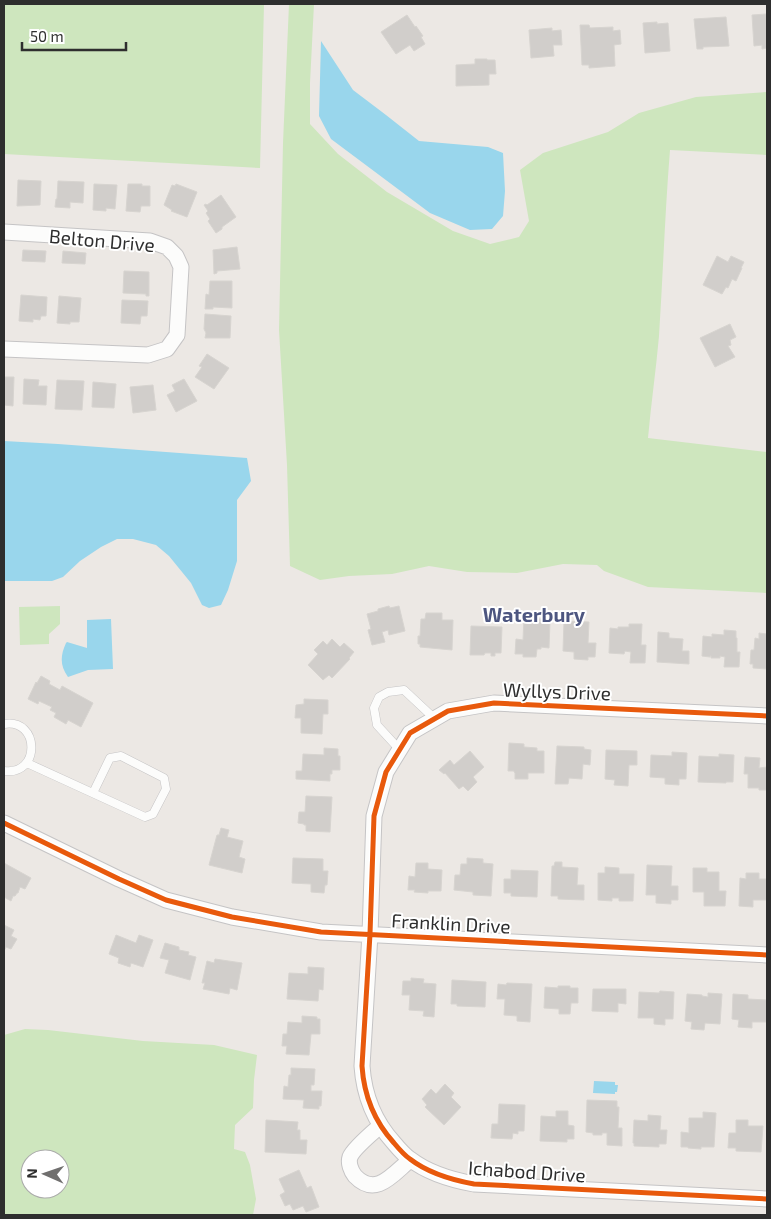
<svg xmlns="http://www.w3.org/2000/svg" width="771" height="1219" font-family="'Exo 2',sans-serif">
<rect width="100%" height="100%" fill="#ece8e4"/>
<path fill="#cee6be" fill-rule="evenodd" d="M4 4H264L260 168 4 154Z
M289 4H314L310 83V124L338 154 387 192 453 231 490 244 519 237 529 221 520 170 543 153 608 132 639 113 696 97 767 92V155L670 150C665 212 663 274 659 336 656 370 651 404 648 438L767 452V593L648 587 604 571 597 565 563 564 517 573 467 572 429 566 392 574 349 576 320 580 290 566 287 465 279 330 283 143Z
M60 606V624L49 634V644L20 645 19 607Z
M25 1029 48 1030 143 1041 214 1045 257 1055 254 1080 253 1108 235 1125 234 1149 245 1152 250 1165 256 1199 253 1215H4V1035ZM30 1159H60V1189H30Z"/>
<path fill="#99d6ec" d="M321 41 353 90 386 115 419 141 488 147 503 153 505 191 503 216 492 229 470 230 430 213 331 139 319 116Z
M4 441 58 444 247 458 251 481 237 500V561L228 590 221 605 209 608 202 605 191 583 169 556 156 545 133 539H117L101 547 80 561 63 577 52 581H4Z
M111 619 113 669 88 670 68 677C60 666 60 656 66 643L67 642 87 648V620Z
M594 1081 615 1082V1085H618L617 1092H615V1094L593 1093Z"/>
<path fill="#d1cecb" stroke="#d7d4d0" d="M766 14 767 16V48L762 49V45L754 46 752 15Z
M407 15 415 27 416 26 423 36 421 37 425 44 414 51 410 45 396 54 381 32Z
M726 17 729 46 703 47V49H697L694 19Z
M657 22V24L668 23 670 51 645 53 643 23Z
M580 25H589L590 28 613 27V31L620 30 621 44 614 45 615 66 589 68V65H582Z
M552 28V31L561 30 562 45H553L554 56 531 58 529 30Z
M475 59H487V60H495L496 74H489V85L456 86V65L475 64Z
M18 180 41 181 40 205 17 206Z
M58 181 84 182 83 203 70 202V208L55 207 56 199H57Z
M94 184 117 185 115 209 106 208V211L93 210Z
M128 184H142V186H150V206H141L140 212 126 211Z
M176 184 197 192 187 217 171 211 172 210 164 205 172 185 175 186Z
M221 195 236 217 222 227V229L216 233 208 221 210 219 206 213 208 211 204 205 206 204 207 205Z
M237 247 240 269 217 271V273L214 274 213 250Z
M23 250 46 251 45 262 22 261Z
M63 251 86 253 85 264 62 263Z
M717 256 728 262 731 256 744 262 741 268H742L736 281 732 279 728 288 726 287 722 294 703 285Z
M124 271 149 272V296H146V294L123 293Z
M210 281H232V308L213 307V309H205L206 294 209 295Z
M21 295 47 297 46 316H41L40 320 33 319V322L19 321Z
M59 296 81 298 79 322H70V324L57 323Z
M122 300 148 301 147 316H141L140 324 121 323Z
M205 314 231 316 230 338H205L206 333 204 329Z
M730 324 736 337 730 340 731 345 728 346 735 357 715 367 700 338Z
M207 354 229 368 214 389 195 377 202 367 199 366Z
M4 377H14L13 406 4 405Z
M24 379 39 380 38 386H47L46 405 23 404Z
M184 379 197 401 176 412 167 395 175 391 172 385Z
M57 380 84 381 82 410 55 409Z
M93 382 116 384 114 408 92 407Z
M153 385 156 410 133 413 130 387Z
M389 606 390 608 399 606 405 631 389 635 388 630 382 632 385 642 372 645 368 630 371 629 367 614 378 611V609Z
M426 613H442V620H453L452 650 420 647V644H418V636H420L421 619H425Z
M542 613 551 614V621H550L549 648 541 647V649H537L536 657H523V654H515L516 639 523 640 524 618 542 619Z
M564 621 589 622 588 643H596L595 657H588V660L574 659V652L563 651Z
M629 624H642L641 645H646L645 663H630L631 652 625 651 624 654 609 653 610 628 618 629V627H629Z
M471 626 502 627 501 653H495V656H491V653H485L484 655H470Z
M724 630 736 631V638H737V652H740L739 667H724L725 657 720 656V658H711V656H710V657L702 656 703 636 712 637V634L724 635Z
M658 632 669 633V638L683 639 682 651H689V664L657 662Z
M759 633 767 634V669L753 668V664H750L751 650H754L755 638 759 639Z
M332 639 340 647 344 643 354 652 349 658 350 659 332 678 329 675 323 680 308 665 318 654 314 650 323 641 327 645Z
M41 676 50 681 49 684 60 690 62 686 93 703 81 727 68 720 66 724 54 717 56 713 50 710 52 707 39 701 38 704 28 699 36 682 37 683Z
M304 699 328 700V714H323L322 734 301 733V718H295L296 705 304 704Z
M509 743 524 744V747L537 748V751H544V773H528V779H515V773L514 772V771H508Z
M557 746 584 747V749L591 750 590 765 583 764 582 779 569 778 568 784H555Z
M324 748 338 749V756H340V770H332V774H330V781L296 779V771H302L303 754 324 755Z
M606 750 637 751V765H629L628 786 614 785 615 780 605 779Z
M470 751 484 767 473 777 477 782 468 791 463 786 459 789 445 773 444 774 439 770 450 760 454 765Z
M672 752 687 753 686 779H679V785L665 784V778L650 777 651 755 672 756Z
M719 754 734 755 733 782H726V783L698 782 699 756 719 757Z
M745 757 760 758 759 768 767 767V790H759V788H748V774H744Z
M306 796 332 797 330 832 306 831V825H304V824L298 823 299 812H305Z
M221 828 229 830 227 837 243 841 239 857 245 859 242 873 209 865 217 835H219Z
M293 858 323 859V871H328L327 885H325L324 893 311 892V884L292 883Z
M467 858 483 859V863L493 864 491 896 473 895V892L454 890 455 875H460L461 864H467Z
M555 862H562V867L578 868 577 885H584V900L558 899V896H551L552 866H554Z
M4 863 31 878 25 889 20 887 18 893H17L15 896H13L11 901 4 897Z
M416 863H428V869L442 870 441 891H428V893L414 892 415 890H408L409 876 415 877Z
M647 865 672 866 671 886H678V900H671V904L656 903V895H646Z
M605 867 619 868V874H634L633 901H619V898H612V901L598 900V873H605Z
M693 868H707V872H719V891H726L725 906H704V892H693Z
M511 870 538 871 537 897 511 896V893H504V879H511Z
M746 873H759V879H767V900H753V907L739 906 740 878 746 879Z
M4 925 14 930 11 936 17 939 11 949 6 947 4 951Z
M116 935 136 943 139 935 153 940 143 967 131 963 130 967 118 963 119 958 109 954Z
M165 943 179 947V950L189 952 188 955 196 957 190 980 165 973 169 960 160 958Z
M215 959 242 963 237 990 230 988 229 994 203 989 205 983H202L207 961 214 963Z
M308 967 324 968 323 990 319 989 318 1001 287 999 289 973 308 974Z
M411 978 424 979 423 983 436 984 434 1017 423 1016 424 1011 409 1010 410 995H402L403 981H411Z
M452 980 486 982 485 1007 457 1006V1004H451Z
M507 983 532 984 530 1022 517 1021V1016L504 1015 505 999H497L498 984 506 985Z
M558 986H570V988H578V1003H571L570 1014H559V1009L544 1008 545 987 558 988Z
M593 989H626V1004L618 1003V1012L592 1011Z
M660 991 674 992 673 1019H665V1025L654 1024V1018H638L639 992 659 993Z
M708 993 722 994 720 1024 705 1023 704 1030 691 1029 692 1022 685 1021 687 994 702 995V996L708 997Z
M733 994 748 995V999L767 1000V1022H752V1028L738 1027 739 1020 732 1019Z
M302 1016 317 1017V1019H320V1034H311L309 1055 286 1054 287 1046H282L283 1034H287L288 1022 302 1023Z
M291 1068 315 1069 314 1085H311V1091H322L321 1106H319V1109L303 1108 304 1100 283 1099 284 1086 288 1087 289 1075H291Z
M445 1084 454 1093 451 1097 461 1107 444 1125 425 1107 427 1105 422 1099 431 1089 436 1094Z
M587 1100 617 1101V1107H619L618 1128H622V1146L607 1145V1133H602V1135H593V1133L586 1132Z
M499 1104 525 1105 524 1131H518V1134L513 1133 512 1139 491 1138 492 1124H498Z
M556 1111H568V1125L574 1126V1139H567V1142L540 1141 541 1116 556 1117Z
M703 1112 716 1113 714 1147H701V1149L688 1148V1147H681V1132L689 1133V1118H703Z
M648 1115 661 1116 660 1130H667L666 1144H659V1147L634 1146V1143H633L634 1120 648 1121Z
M266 1120 298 1122 297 1130H300V1140H307L306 1154 265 1152Z
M736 1120H748V1126H763L761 1152 736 1151V1148H728L729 1133H736Z
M299 1170 307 1188 311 1186 319 1207 306 1212 303 1206 293 1210 290 1204 285 1206 280 1195 285 1192 279 1179Z"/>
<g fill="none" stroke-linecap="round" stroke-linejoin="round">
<g stroke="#c5c4c5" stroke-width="9">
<path id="service" d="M4 724C40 718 41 776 4 771
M400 750 377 725 374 708 379 697 388 692 404 690 435 719
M27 763 145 817 153 814 166 789 164 778 121 756 110 758 93 793"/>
</g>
<g stroke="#c5c4c5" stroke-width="17">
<path id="minor" d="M4 232 150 241 167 247 176 256 181 267 177 335 167 349 148 355 4 349
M767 716 494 703 448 711 410 733 386 772 374 816 370 934 362 1066C364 1096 374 1121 394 1143 399 1149 404 1155 410 1159 428 1173 452 1180 474 1184L767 1199
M4 823 119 879 166 900 232 917 321 932 767 955
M380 1126C373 1132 353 1149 350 1157 348 1163 351 1171 355 1176 376 1198 393 1174 410 1160"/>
</g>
<use href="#service" stroke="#fcfcfb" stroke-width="8"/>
<use href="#minor" stroke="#fcfcfb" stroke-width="15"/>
<g stroke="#fff" stroke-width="8">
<path id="cycleway" d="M767 716 494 703 448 711 410 733 386 772 374 816 370 934 362 1066C364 1096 374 1121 394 1143 399 1149 404 1155 410 1159 428 1173 452 1180 474 1184L767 1199
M4 823 119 879 166 900 232 917 321 932 767 955"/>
</g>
<use href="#cycleway" stroke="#e8590c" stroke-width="5"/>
</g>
<g text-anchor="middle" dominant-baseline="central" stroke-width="4" stroke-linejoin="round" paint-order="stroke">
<g font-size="19" fill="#2e2e2e" stroke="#fff">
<text transform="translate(102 240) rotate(5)">Belton Drive</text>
<text transform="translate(557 691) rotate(2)">Wyllys Drive</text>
<text transform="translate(451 923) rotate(3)">Franklin Drive</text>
<text transform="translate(527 1171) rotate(4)">Ichabod Drive</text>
</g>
<g font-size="20" font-weight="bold" fill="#4d5680" stroke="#fff">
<text x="534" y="614">Waterbury</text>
</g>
</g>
<rect width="771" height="1219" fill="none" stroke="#2e2e2e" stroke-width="10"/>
<g transform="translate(45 1174) rotate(272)"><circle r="24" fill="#ffffff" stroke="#ababab"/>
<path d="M0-4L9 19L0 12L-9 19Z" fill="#706f6e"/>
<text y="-8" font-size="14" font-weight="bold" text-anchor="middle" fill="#2e2e2e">N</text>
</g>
<path d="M22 42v8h104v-8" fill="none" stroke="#2e2e2e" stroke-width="2.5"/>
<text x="30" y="42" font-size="15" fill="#2e2e2e" stroke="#ffffff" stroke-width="4" paint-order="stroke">50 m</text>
</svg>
